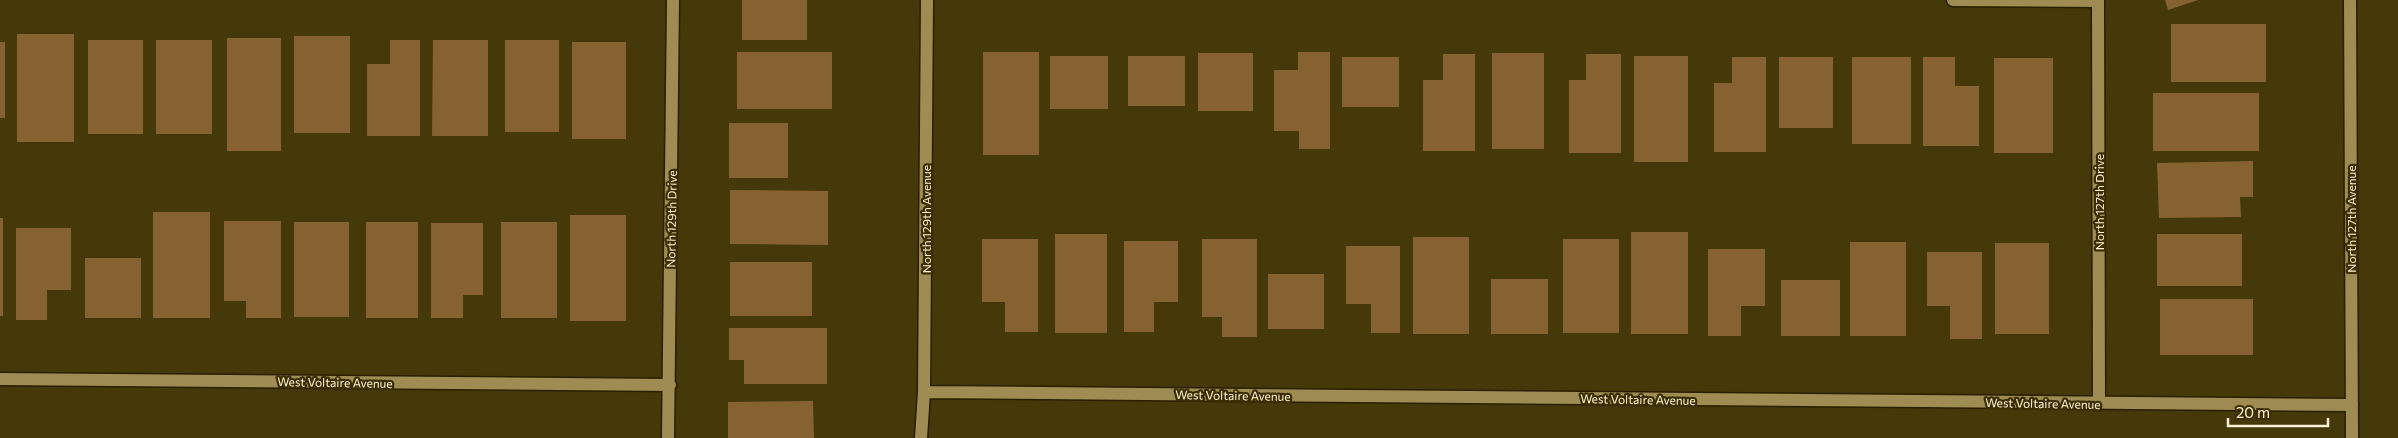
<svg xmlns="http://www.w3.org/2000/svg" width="2398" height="438" font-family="Commissioner,sans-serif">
<rect width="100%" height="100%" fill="#453809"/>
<path fill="#866232" d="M742 0H807V40H742Z
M2165 0H2198L2168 10Z
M2171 24H2266V82H2171Z
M17 34H74V142H17Z
M294 36H350V133H294Z
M227 38H281V151H227Z
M88 40H143V134H88Z
M156 40H212V134H156Z
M390 40H420V136H367V64H390Z
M433 40H488V136H432Z
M505 40H559V132H505Z
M0 42H5V118H0Z
M572 42H626V139H572Z
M737 52H832V109H737Z
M983 52H1039V155H983Z
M1298 52H1330V149H1299V131H1274V70H1298Z
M1198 53H1253V111H1198Z
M1492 53H1544V149H1492Z
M1443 54H1475V151H1423V80H1443Z
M1586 54H1621V153H1569V80H1586Z
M1050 56H1108V109H1050Z
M1128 56H1185V106H1128Z
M1634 56H1688V162H1634Z
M1342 57H1399V107H1342Z
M1732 57H1766V152H1714V83H1732Z
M1779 57H1833V128H1779Z
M1852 57H1911V144H1852Z
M1923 57H1955V86H1979V146H1923Z
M1994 58H2053V153H1994Z
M2153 93H2259V151H2153Z
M729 123H788V178H729Z
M2253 161V197H2240L2241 217 2159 218 2157 163Z
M730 190 828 191V245L730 244Z
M153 212H210V318H153Z
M570 215H626V321H570Z
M0 218H3V316H0Z
M224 221H281V318H246V301H224Z
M294 222H349V317H294Z
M366 222H418V318H366Z
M501 222H557V318H501Z
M431 223H483V295H463V318H431Z
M16 228H71V290H47V320H16Z
M1631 232H1688V334H1631Z
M1055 234H1107V333H1055Z
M2157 234H2242V286H2157Z
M1413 237H1469V334H1413Z
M982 239H1038V332H1005V302H982Z
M1202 239H1257V337H1222V317H1202Z
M1563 239H1619V333H1563Z
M1124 241H1178V302H1154V332H1124Z
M1850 242H1906V336H1850Z
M1995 243H2049V334H1995Z
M1346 246H1400V333H1371V304H1346Z
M1708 249H1765V306H1741V336H1708Z
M1927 252H1982V339H1950V306H1927Z
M85 258H141V318H85Z
M730 262H812V316H730Z
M1268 274H1324V329H1268Z
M1491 279H1548V334H1491Z
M1781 280H1840V336H1781Z
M2160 299H2253V355H2160Z
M729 328H827V384H744V360H729Z
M813 401 814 438H728V402Z"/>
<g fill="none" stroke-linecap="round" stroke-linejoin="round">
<g stroke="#291f02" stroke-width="15">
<path id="minor" d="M1953 0 2098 1 2099 404
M0 379 670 385
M924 392 2352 405
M668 438 673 0
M921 438 924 392 927 0"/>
</g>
<g stroke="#291f02" stroke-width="15">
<path id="tertiary" d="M2350 0 2352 438"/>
</g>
<use href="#minor" stroke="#9e8c52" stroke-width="12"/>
<use href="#tertiary" stroke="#9e8c52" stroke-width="12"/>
</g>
<g text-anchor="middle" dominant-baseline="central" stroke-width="4.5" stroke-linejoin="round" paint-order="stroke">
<g font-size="12" fill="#fcf2d5" stroke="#3b2e00">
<text transform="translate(2099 202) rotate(-90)">North 127th Drive</text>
<text transform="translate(671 219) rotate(-89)">North 129th Drive</text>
<text transform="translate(926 219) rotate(-90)">North 129th Avenue</text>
<text transform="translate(2351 219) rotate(-90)">North 127th Avenue</text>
<text transform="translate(335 382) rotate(1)">West Voltaire Avenue</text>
<text transform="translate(1233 395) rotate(1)">West Voltaire Avenue</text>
<text transform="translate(1638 399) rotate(1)">West Voltaire Avenue</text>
<text transform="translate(2043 403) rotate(1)">West Voltaire Avenue</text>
</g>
</g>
<path d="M2228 418v8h100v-8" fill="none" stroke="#fcf2d5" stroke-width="2.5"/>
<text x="2236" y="418" font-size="15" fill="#fcf2d5" stroke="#3b2e00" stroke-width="4" paint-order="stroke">20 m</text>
</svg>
